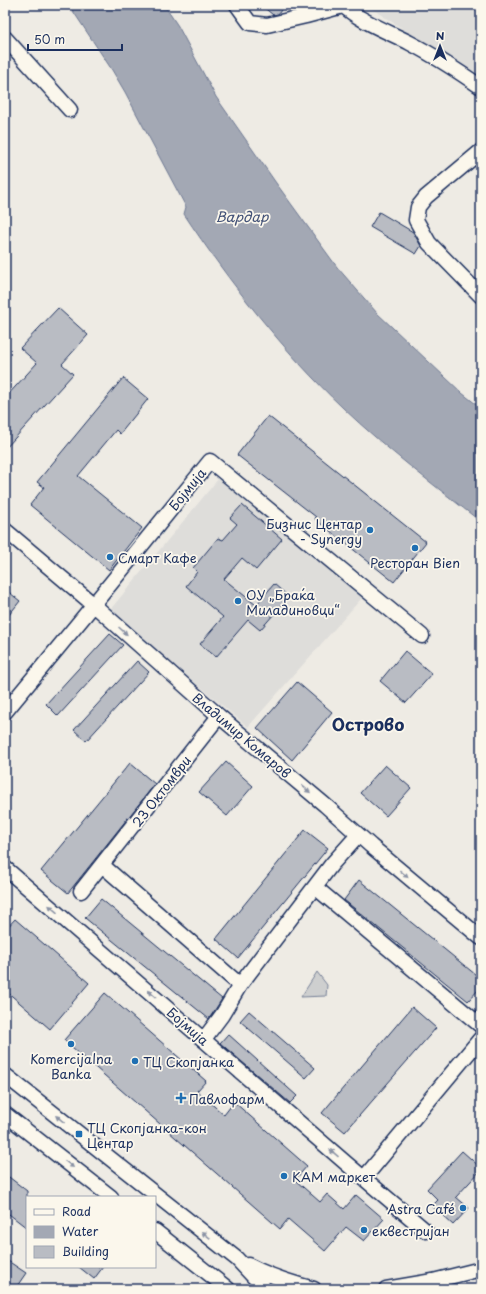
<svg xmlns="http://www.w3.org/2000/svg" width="486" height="1294" font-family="'Playpen Sans',sans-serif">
<rect width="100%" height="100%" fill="#eeebe4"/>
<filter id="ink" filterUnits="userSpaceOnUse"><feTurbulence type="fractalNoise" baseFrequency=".025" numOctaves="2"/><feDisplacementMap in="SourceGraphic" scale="8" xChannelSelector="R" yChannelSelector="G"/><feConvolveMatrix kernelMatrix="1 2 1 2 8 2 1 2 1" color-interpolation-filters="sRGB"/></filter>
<g filter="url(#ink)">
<path fill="#deddda" d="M366 5H481V80L426 44Z
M224 472 368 591 248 727 109 611Z"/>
<path fill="#cecfcf" stroke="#747f96" d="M317 972 327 985 326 996 301 997Z"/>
<path fill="#a3a8b4" stroke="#6d7892" d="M69 5H164L178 26 216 97 276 183 337 267 377 313 462 393 481 408V522C434 485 386 449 343 408 284 352 229 282 184 214L186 207 125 92 112 70Z"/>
<path fill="#b9bcc3" stroke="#1b2f5e" d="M261 5H285L278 14 273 15Z
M379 212 413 232 421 246 416 254 370 227Z
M58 308 88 335 62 364 73 374 5 449V398L37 363 20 348Z
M123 378 148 399 120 434 116 430 78 476 142 528 109 570 30 505 44 487 37 482Z
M268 416 426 542 394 582 315 519 316 517 237 455Z
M242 505 282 539 256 570 242 558 224 579 256 605 274 584 289 597 260 630 248 620 216 657 200 644 223 617 186 586 197 572 193 568 218 538 223 540 237 524 230 518Z
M5 589 20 601 5 620Z
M110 634 123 645 58 716 46 704Z
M405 651 432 674 406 703 380 681Z
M137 661 149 672 86 741 74 730Z
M297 682 332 712 292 760 257 728Z
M226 762 253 786 227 816 199 792Z
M130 763 155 784 68 893 41 871Z
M385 765 411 788 386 816 360 793Z
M305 830 328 848 238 958 216 939Z
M359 880 481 979V987L468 1001 344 900Z
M101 899 222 999 209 1019 85 918Z
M15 919 89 983 50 1029 5 990V930Z
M105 993 206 1081 197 1091 224 1115 234 1102 307 1166 295 1180 320 1202 327 1194 344 1209 356 1195 384 1219 364 1241 346 1227 325 1251 288 1219 280 1229 64 1040Z
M412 1007 436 1028 345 1132 322 1113Z
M249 1011 315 1068 306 1078 240 1021Z
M228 1034 297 1096 290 1103 220 1043Z
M462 1151 481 1168V1170L456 1197 469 1208 453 1225 432 1206 438 1200 427 1189Z
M5 1174 27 1191V1228L5 1211Z
M5 1259 26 1273 15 1289H5Z
M79 1267H103L94 1279Z"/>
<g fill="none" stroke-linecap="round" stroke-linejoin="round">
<g stroke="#1b2f5e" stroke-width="17">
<path id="minor" d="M237 5 250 23 267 25 306 16 343 6
M343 5C357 20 391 33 410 43 435 56 458 71 481 87
M5 38 70 110
M481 151 426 197 418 207 416 220 429 243 481 296
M5 530 94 605 219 716 325 805 371 846 481 938
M5 712 86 614 210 461 422 636
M102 865 240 985
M5 868 347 1164 426 1231
M315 887 481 1026
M81 891 219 716
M204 1039 222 1015 240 985 332 864 358 835
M5 1075 237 1259 265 1289
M5 1114 111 1197
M364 1178 481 1038
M155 1231 228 1289
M248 1265C269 1276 291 1283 314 1289
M386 1289 433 1281 481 1269"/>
</g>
<use href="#minor" stroke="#fbf7ec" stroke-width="14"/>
</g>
<defs><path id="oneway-solid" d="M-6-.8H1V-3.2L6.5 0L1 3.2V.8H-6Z"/></defs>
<g fill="#8b93a5">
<use href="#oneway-solid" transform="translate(123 631) rotate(42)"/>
<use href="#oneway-solid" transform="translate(306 789) rotate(40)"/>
<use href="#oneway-solid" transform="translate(404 874) rotate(40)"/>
<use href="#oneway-solid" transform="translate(53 909) rotate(-139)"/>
<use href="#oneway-solid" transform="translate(152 994) rotate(-139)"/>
<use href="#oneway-solid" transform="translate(60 1119) rotate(-141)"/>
<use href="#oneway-solid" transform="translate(334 1153) rotate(-139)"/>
<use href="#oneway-solid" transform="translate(69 1164) rotate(38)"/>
<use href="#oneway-solid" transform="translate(206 1235) rotate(-142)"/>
</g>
</g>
<g fill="#1f6fb2" stroke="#fbf7ec" stroke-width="1.5">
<circle cx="370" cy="530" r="4"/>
<circle cx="415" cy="548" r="4"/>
<circle cx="110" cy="557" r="4"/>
<circle cx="238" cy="601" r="4"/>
<circle cx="71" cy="1044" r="4"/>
<circle cx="135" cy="1061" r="4"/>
<path d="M179 1092h4v4h4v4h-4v4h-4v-4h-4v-4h4z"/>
<rect x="75" y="1130" width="8" height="8" rx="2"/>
<circle cx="284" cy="1176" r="4"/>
<circle cx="463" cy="1208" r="4"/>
<circle cx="364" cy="1230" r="4"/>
</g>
<g text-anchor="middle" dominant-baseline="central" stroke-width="3.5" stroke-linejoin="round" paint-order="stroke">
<g font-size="13" fill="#1b2f5e" stroke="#fbf7ec">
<text transform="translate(187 489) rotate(-51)">Бојмија</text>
<text transform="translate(242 735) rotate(40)">Владимир Комаров</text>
<text transform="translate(161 791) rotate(-52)">23 Октомври</text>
<text transform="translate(188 1026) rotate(41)">Бојмија</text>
</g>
<g font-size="13" fill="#1b2f5e" stroke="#fbf7ec" text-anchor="start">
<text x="362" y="523" text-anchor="end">Бизнис Центар<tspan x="362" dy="15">- Synergy</tspan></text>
<text x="118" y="557">Смарт Кафе</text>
<text x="415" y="562" text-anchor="middle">Ресторан Bien</text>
<text x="246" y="594">ОУ „Браќа<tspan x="246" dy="15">Миладиновци“</tspan></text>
<text x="71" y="1058" text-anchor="middle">Komercijalna<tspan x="71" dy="15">Banka</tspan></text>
<text x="143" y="1061">ТЦ Скопјанка</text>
<text x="189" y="1098">Павлофарм</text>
<text x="87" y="1127">ТЦ Скопјанка-кон<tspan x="87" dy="15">Центар</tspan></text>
<text x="292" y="1176">KAM маркет</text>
<text x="455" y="1208" text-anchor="end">Astra Café</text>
<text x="372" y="1230">еквестријан</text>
</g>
<g font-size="14" font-style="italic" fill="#445378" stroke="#fbf7ec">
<text x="242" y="216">Вардар</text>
</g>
<g font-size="17" font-weight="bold" fill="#1b2f5e" stroke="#fbf7ec">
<text x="368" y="724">Острово</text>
</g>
</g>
<rect width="486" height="1294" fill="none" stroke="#fbf7ec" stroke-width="20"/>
<rect x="10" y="10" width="466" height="1274" fill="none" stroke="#1b2f5e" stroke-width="1.5" filter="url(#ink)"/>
<rect x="26" y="1196" width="130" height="72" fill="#fbf7ec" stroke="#a1a7b3"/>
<rect x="34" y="1209" width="20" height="6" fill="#fbf7ec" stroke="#a1a7b3"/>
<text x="62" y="1216" font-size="12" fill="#1b2f5e">Road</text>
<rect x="34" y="1226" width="20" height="12" fill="#a3a8b4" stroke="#a1a7b3"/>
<text x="62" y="1236" font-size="12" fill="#1b2f5e">Water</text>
<rect x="34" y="1246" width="20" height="12" fill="#b9bcc3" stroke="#a1a7b3"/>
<text x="62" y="1256" font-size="12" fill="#1b2f5e">Building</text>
<g transform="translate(440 46)" stroke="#fbf7ec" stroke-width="3" paint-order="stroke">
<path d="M0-3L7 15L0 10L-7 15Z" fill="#1b2f5e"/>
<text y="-6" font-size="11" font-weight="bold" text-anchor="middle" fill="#1b2f5e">N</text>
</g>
<path d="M28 44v6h94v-6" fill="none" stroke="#1b2f5e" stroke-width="2"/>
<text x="34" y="44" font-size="12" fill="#1b2f5e" stroke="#fbf7ec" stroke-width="3" paint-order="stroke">50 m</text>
</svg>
